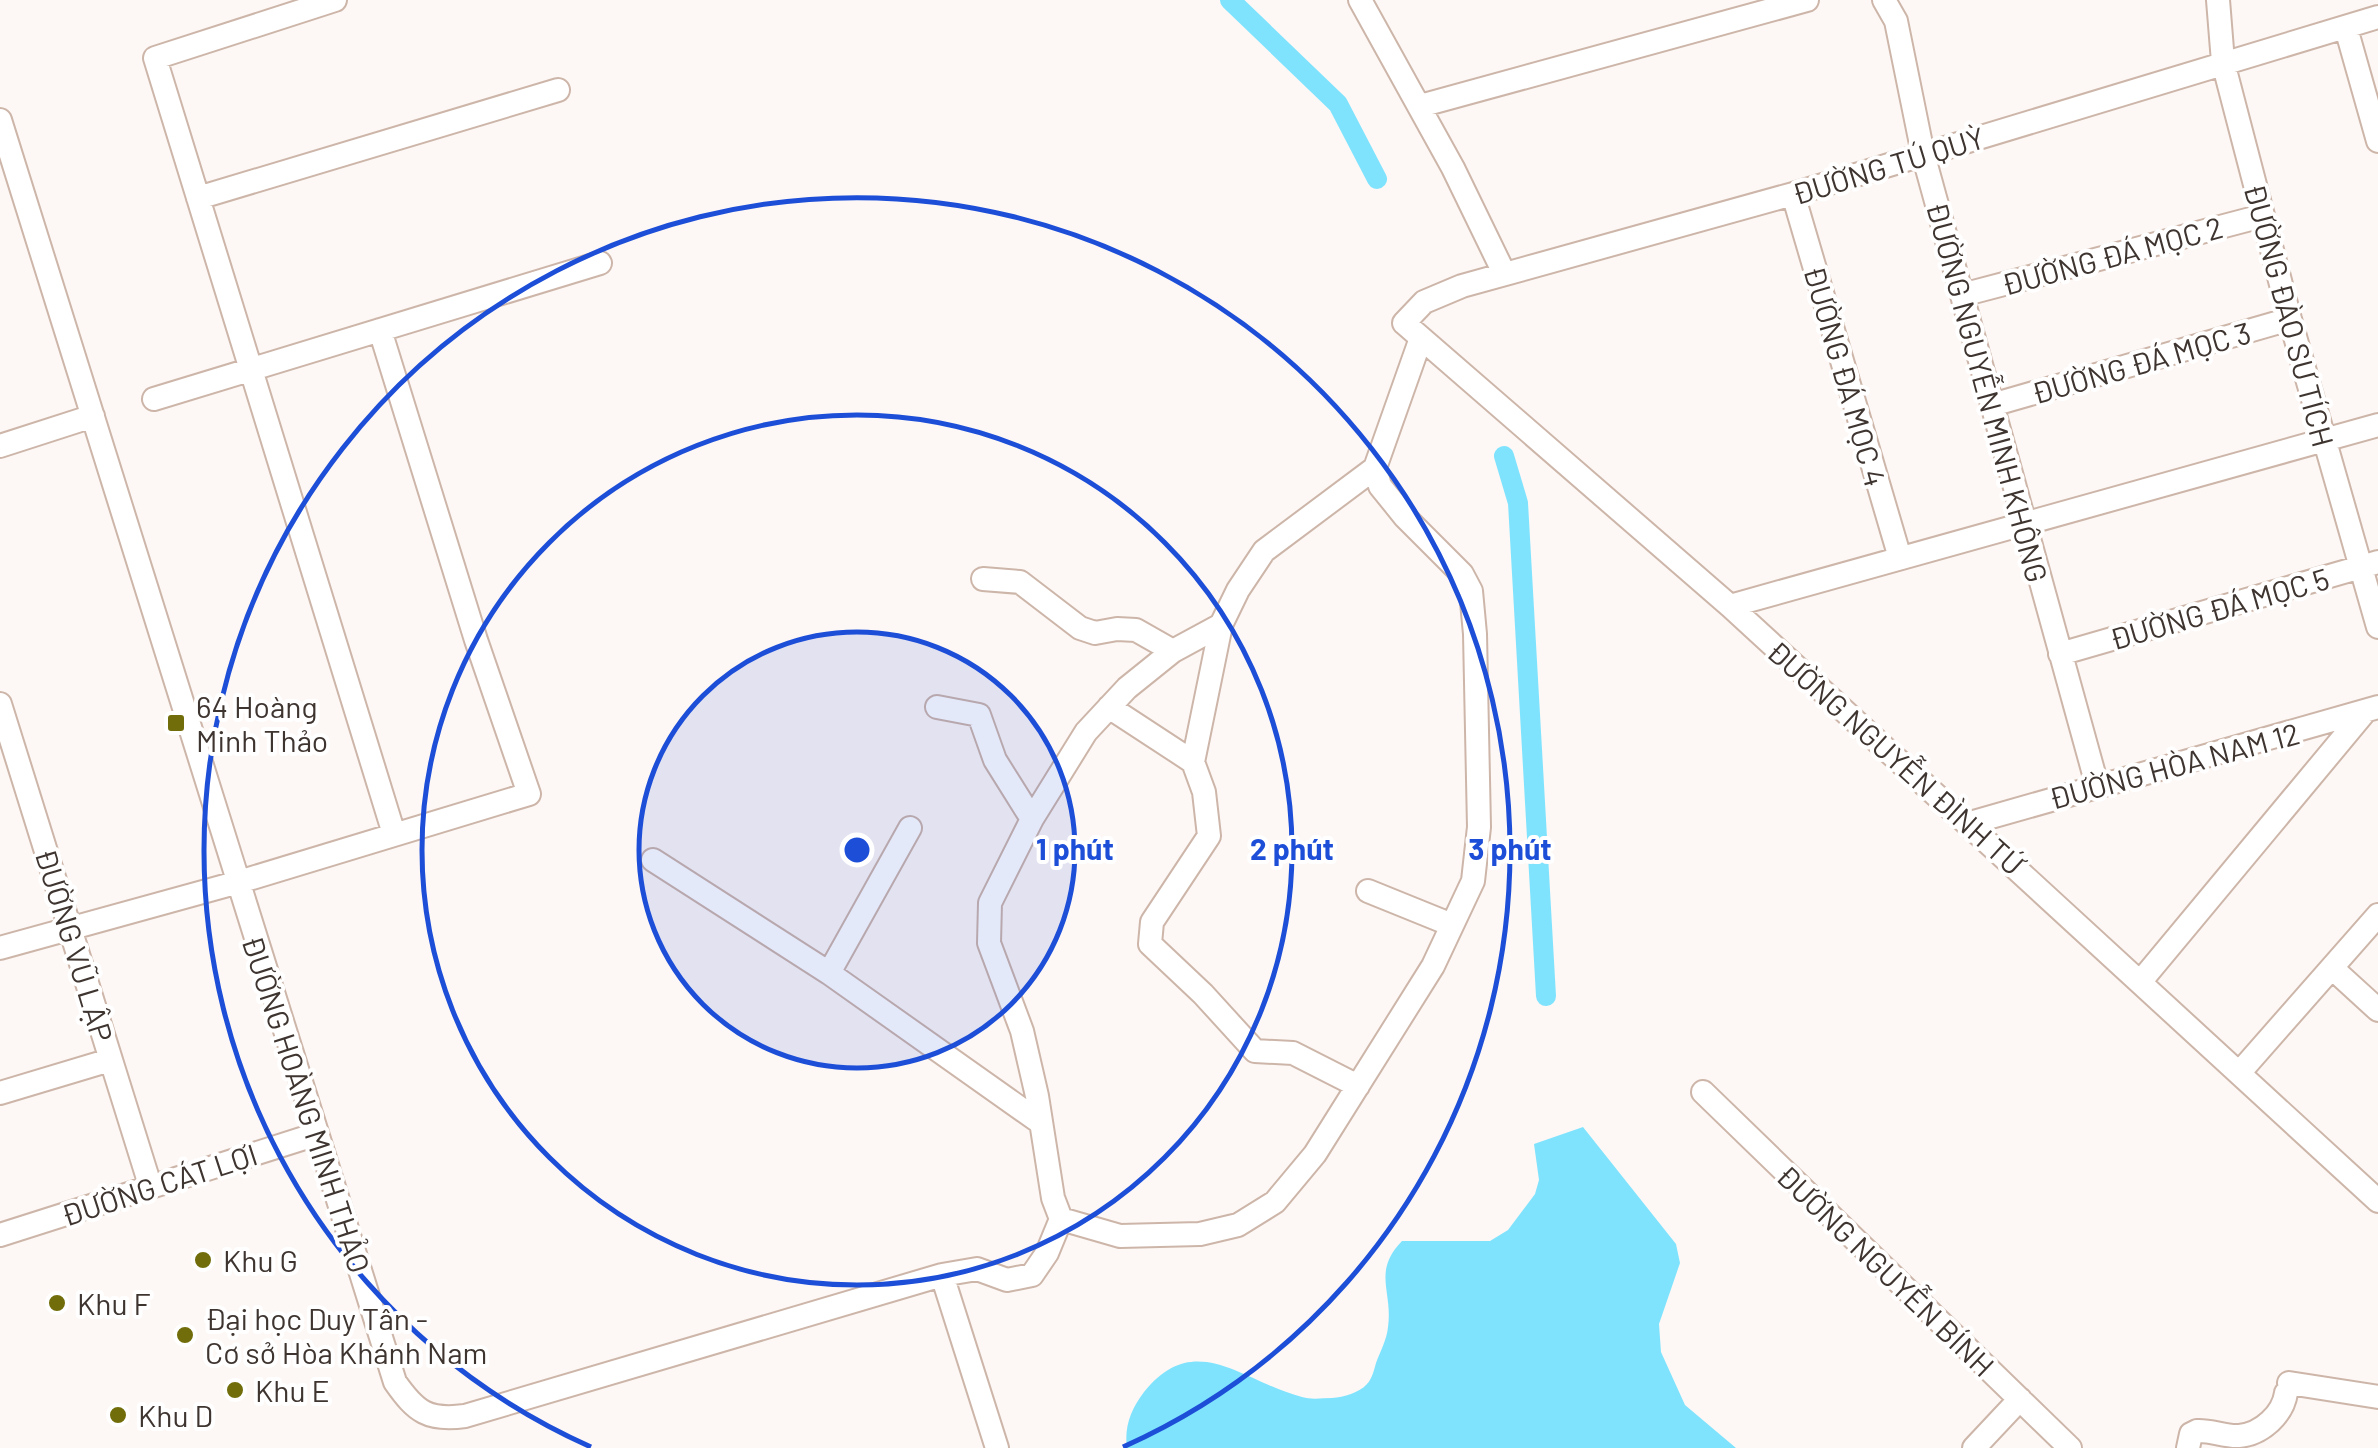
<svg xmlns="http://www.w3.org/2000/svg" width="2378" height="1448" font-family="Barlow,sans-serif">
<rect width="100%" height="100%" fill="#fdf8f5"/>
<path fill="#80e3fe" d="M1583 1127 1676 1244 1680 1263 1659 1324 1661 1352 1685 1405 1736 1448H1127C1124 1427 1131 1409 1144 1392 1195 1328 1243 1382 1302 1397 1312 1400 1322 1398 1332 1398 1344 1397 1359 1393 1367 1384 1372 1379 1374 1370 1376 1363 1380 1352 1387 1339 1388 1327 1393 1291 1372 1272 1402 1241H1490L1508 1230 1535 1194 1539 1180 1534 1144Z"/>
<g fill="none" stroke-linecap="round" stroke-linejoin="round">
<path stroke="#80e3fe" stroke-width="20" d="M1230 0 1338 104 1377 179
M1504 456 1518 503 1546 996"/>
<g stroke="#cdb6a9" stroke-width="26">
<path id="street" d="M335 0 155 58 394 834
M1360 0 1453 168 1504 273
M1884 0 1896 21 1923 154 2097 785
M2218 0 2223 62 2290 319 2378 627
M2378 17 1793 194 1462 286 1424 302 1404 323 1730 606 2378 1201
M2346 28 2378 141
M1420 106 1807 0
M0 120 395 1382C416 1412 428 1421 465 1416L942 1275 977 1269 1007 1280 1032 1275 1047 1253 1061 1219 1053 1198 1037 1096 1022 1031 989 943 990 903 1032 819 1086 732 1127 688 1173 651 1221 625 1238 590 1264 551 1375 468
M1793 194 1900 558
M198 198 558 90
M1962 295 2262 216
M154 399 600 263
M1992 405 2290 319
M0 446 93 416
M983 579 1020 582 1080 628 1095 633 1117 629 1136 630 1173 651
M1730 606 2378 425
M2060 654 2378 562
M0 704 150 1185
M937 707 979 715 995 760 1032 819
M1109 707 1193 762 1204 792 1209 836 1152 922 1150 944 1203 994 1255 1051 1293 1053 1358 1086
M1193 762 1221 625
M1970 823 2378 707
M653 860 829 973 1041 1123
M1368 891 1452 925
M0 948 239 882 529 794 476 640 380 330
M2332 968 2378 1010
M829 973 910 828
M2141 981 2363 714
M2240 1072 2378 915
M1703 1092 2070 1448
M0 1093 110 1060
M1061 1219 1120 1236 1200 1234 1238 1225 1275 1202 1315 1154 1433 966 1473 881 1479 827 1475 634 1471 591 1462 574 1405 517 1380 486 1375 468 1421 338
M0 1235 317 1134
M942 1275 997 1448
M2289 1383 2378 1397
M1974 1448 2020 1399
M2188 1448 2191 1434 2197 1431C2211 1430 2225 1437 2239 1436 2262 1434 2283 1414 2286 1393"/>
</g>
<use href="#street" stroke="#fff" stroke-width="22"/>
</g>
<circle cx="857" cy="850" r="218" fill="#1d4ed8" fill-opacity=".12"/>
<g fill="none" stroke="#1d4ed8" stroke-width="5">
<circle cx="857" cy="850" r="218"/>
<circle cx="857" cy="850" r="435"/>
<path d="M591 1447A653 653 0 1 1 1123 1447"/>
</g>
<g fill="#726d0b" stroke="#fff" stroke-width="4">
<rect x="166" y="713" width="20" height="20" rx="5"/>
<circle cx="203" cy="1260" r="10"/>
<circle cx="57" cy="1303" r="10"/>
<circle cx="185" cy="1335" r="10"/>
<circle cx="235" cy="1390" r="10"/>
<circle cx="118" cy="1415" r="10"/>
</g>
<g text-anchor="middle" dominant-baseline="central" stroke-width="8" stroke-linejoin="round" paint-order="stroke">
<g font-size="30" fill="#3f3530" stroke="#fff">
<text transform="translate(1888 165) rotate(-17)">ĐƯỜNG TÚ QUỲ</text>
<text transform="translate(2112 255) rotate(-15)">ĐƯỜNG ĐÁ MỌC 2</text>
<text transform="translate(2290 315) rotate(75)">ĐƯỜNG ĐÀO SƯ TÍCH</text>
<text transform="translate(2141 362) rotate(-16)">ĐƯỜNG ĐÁ MỌC 3</text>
<text transform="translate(1846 376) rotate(74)">ĐƯỜNG ĐÁ MỌC 4</text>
<text transform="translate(1988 392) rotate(75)">ĐƯỜNG NGUYỄN MINH KHÔNG</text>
<text transform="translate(2219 608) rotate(-16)">ĐƯỜNG ĐÁ MỌC 5</text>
<text transform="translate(1896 757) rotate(42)">ĐƯỜNG NGUYỄN ĐÌNH TỨ</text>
<text transform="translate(2174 765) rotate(-15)">ĐƯỜNG HÒA NAM 12</text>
<text transform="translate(75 945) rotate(73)">ĐƯỜNG VŨ LẬP</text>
<text transform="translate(307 1104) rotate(72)">ĐƯỜNG HOÀNG MINH THẢO</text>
<text transform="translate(159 1184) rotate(-18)">ĐƯỜNG CÁT LỢI</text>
<text transform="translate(1886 1270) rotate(44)">ĐƯỜNG NGUYỄN BÍNH</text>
</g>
<g font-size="30" fill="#3f3530" stroke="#fff" text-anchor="start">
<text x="196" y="706">64 Hoàng<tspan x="196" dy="34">Minh Thảo</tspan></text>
<text x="223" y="1260">Khu G</text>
<text x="77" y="1303">Khu F</text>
<text x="205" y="1318">Đại học Duy Tân -<tspan x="205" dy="34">Cơ sở Hòa Khánh Nam</tspan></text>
<text x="255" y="1390">Khu E</text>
<text x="138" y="1415">Khu D</text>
</g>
</g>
<circle cx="857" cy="850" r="15" fill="#1d4ed8" stroke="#fff" stroke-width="5"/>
<g font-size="30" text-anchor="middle" font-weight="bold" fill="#1d4ed8" stroke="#fff" stroke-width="8" stroke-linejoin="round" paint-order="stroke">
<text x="1075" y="860">1 phút</text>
<text x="1292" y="860">2 phút</text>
<text x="1510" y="860">3 phút</text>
</g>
</svg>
